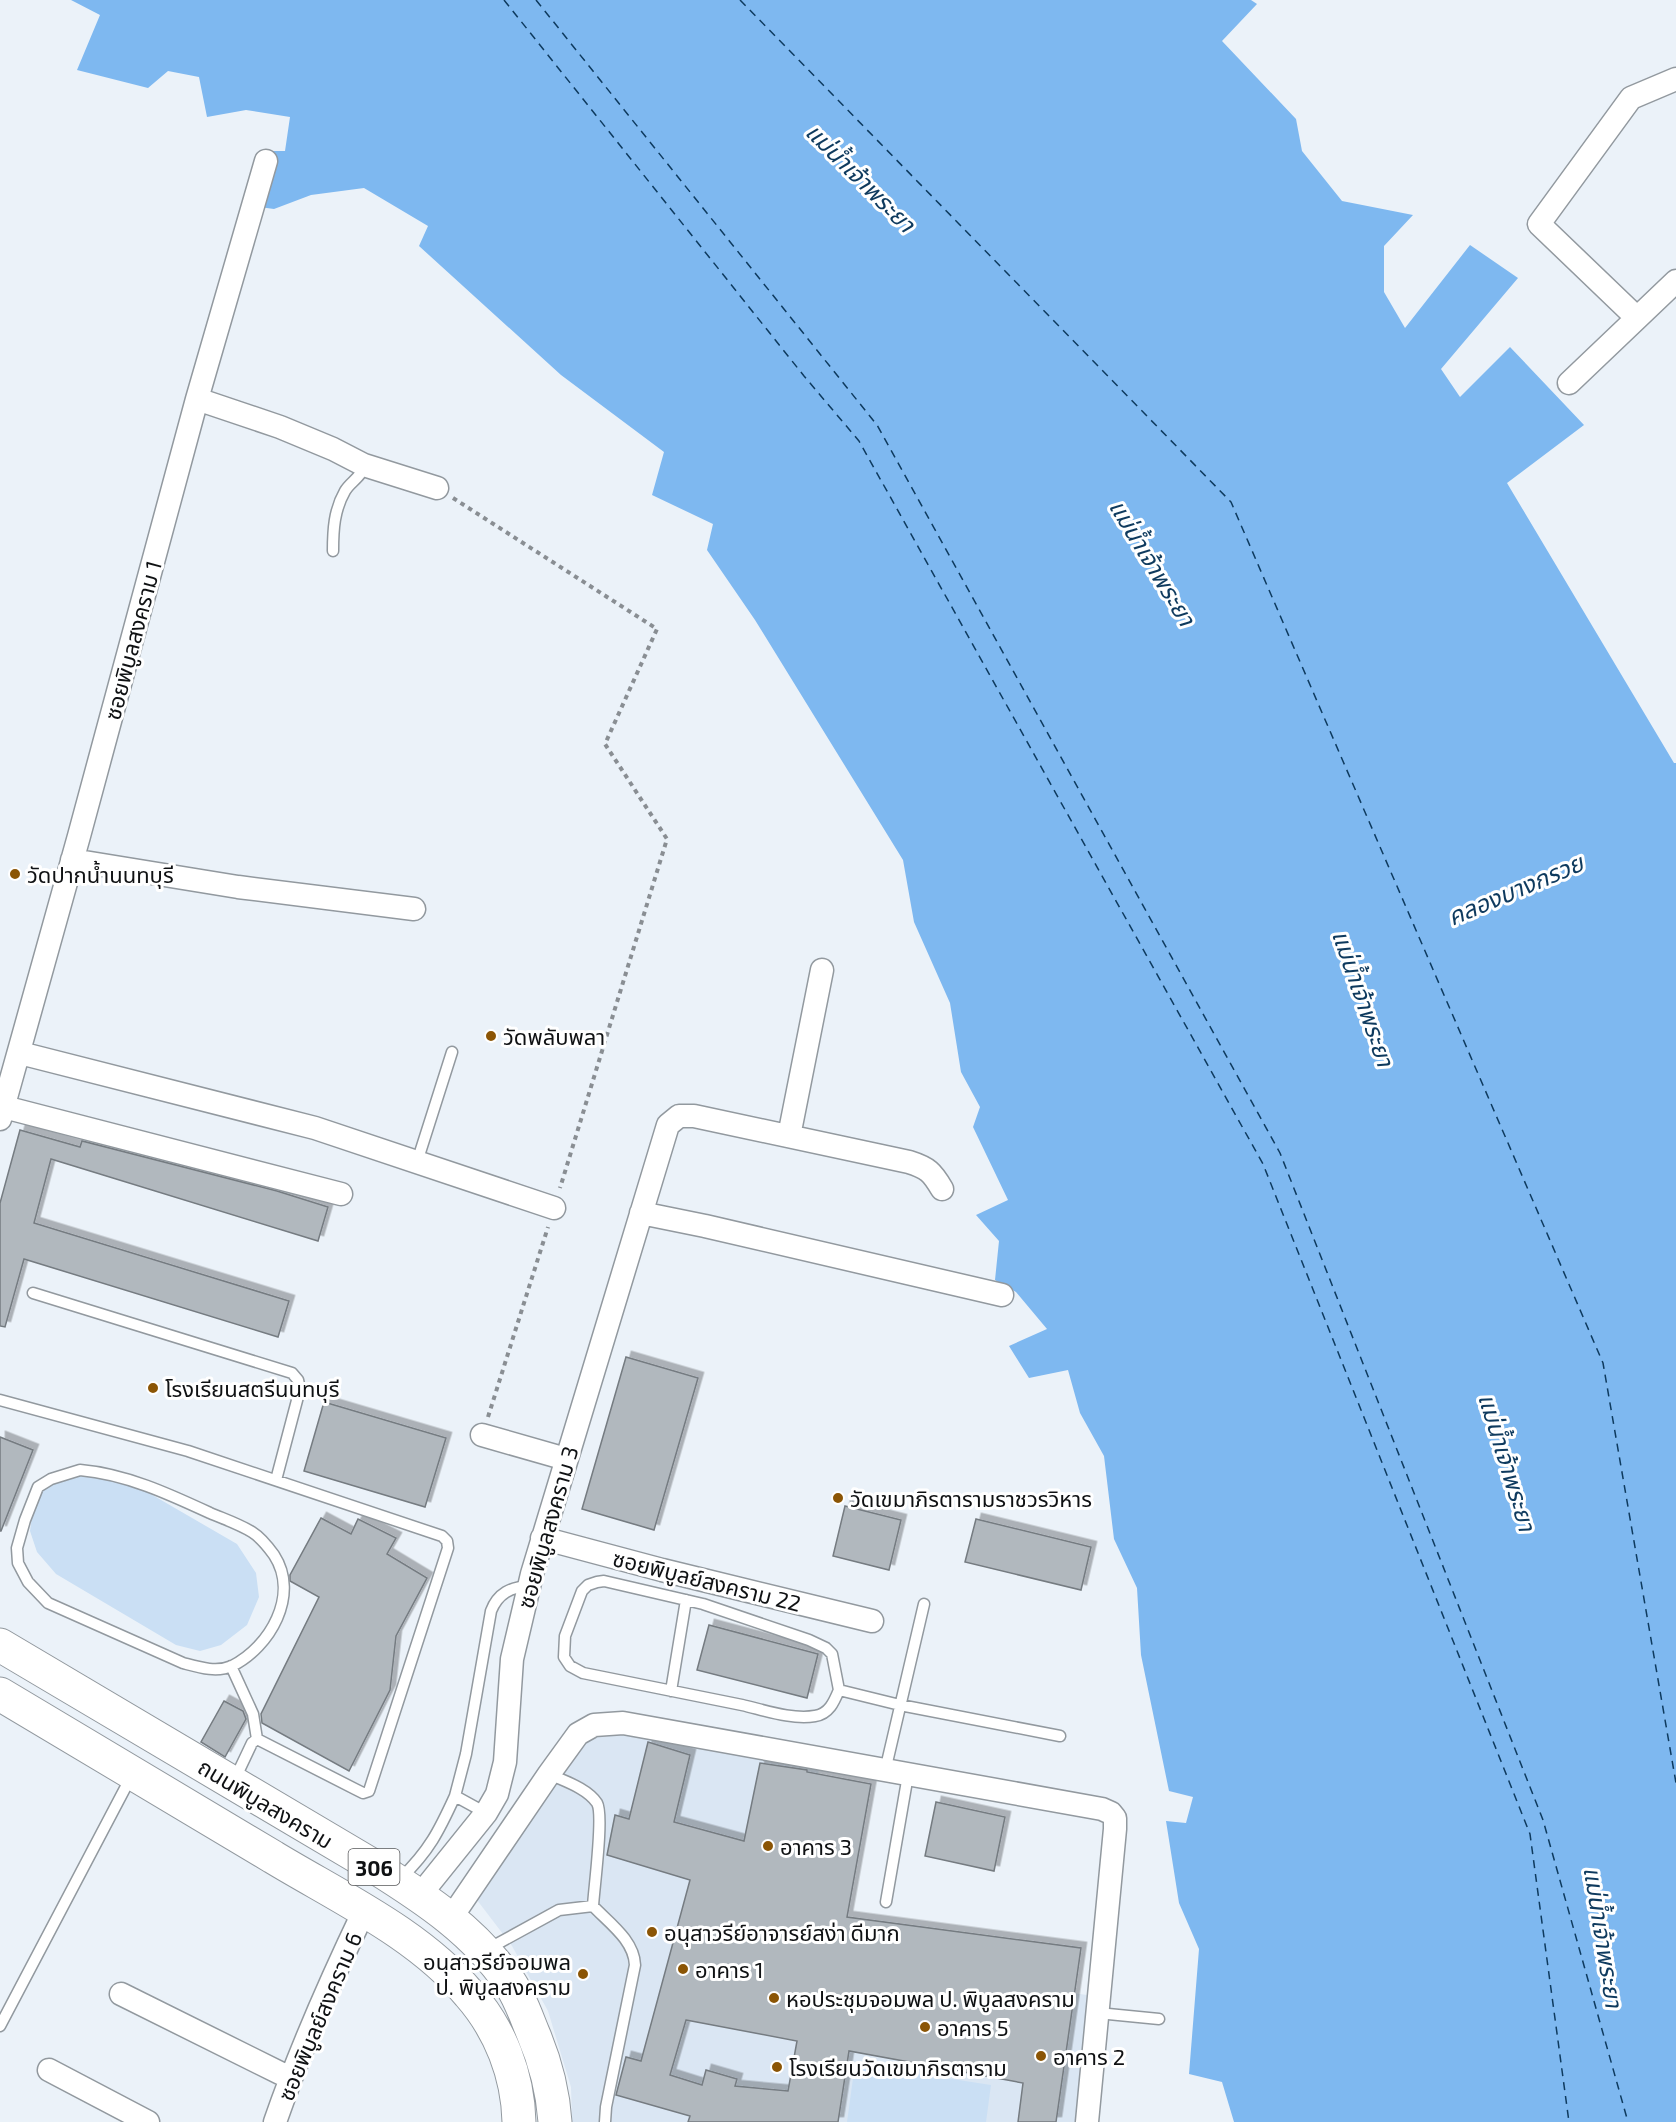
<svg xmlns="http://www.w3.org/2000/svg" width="1676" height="2122" font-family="'Exo 2','Noto Sans Thai',sans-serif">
<defs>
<filter id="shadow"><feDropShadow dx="5.5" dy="-5.5" stdDeviation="0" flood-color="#0004"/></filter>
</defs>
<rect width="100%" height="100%" fill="#ebf2f9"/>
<path fill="#dae6f3" d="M624 1730 819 1769 787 1949 836 1959 1087 1995 1076 2122H572L571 2087 548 2011 512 1946 477 1900 580 1745 593 1735Z"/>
<path fill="#cadff4" d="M111 1471 237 1544 256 1573 259 1597 247 1625 221 1645 200 1651 176 1645 56 1574 37 1552 30 1531 33 1508 43 1484 58 1477Z
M855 2064 991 2085 986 2122H847Z"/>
<path fill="#7eb8f0" d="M71 0H1251L1257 4 1222 41 1296 119 1302 151 1342 201 1413 215 1384 246V292L1405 328 1470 245 1518 278 1441 369 1460 397 1510 347 1584 425 1507 483 1674 763H1676V2122H1234L1222 2082 1189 2074 1199 1949 1179 1903 1166 1821 1186 1823 1193 1797 1169 1791 1141 1655 1137 1588 1114 1539 1104 1456 1080 1413 1068 1370 1029 1378 1009 1346 1047 1329 1016 1292 995 1280 999 1241 976 1215 1008 1200 973 1127 980 1107 961 1072 950 1003 914 922 903 860 755 620 707 550 713 524 652 495 664 452 561 375 419 246 428 226 364 188 311 195 274 209 252 206 264 151H285L290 117 246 110 207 117 199 77 168 71 148 88 77 70 100 15Z"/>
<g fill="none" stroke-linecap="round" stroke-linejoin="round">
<path stroke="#0e3a5e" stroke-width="1.5" stroke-dasharray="8 6" stroke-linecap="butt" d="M504 0 804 376 859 441 1263 1164 1530 1834 1569 2122
M536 0 877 425 1280 1153 1543 1820 1628 2122
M740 0 1231 502 1603 1363 1676 1783"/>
</g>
<path fill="#b1b8be" stroke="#757b81" stroke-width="1.5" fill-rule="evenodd" filter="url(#shadow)" d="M20 1130 80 1147 82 1141 277 1191 328 1207 318 1241 51 1159 34 1223 289 1301 278 1337 24 1259 5 1327 0 1326V1203Z
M626 1357 698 1378 654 1530 582 1509Z
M324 1402 446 1438 425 1507 304 1471Z
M0 1437 33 1450 1 1531H0Z
M845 1506 901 1520 889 1570 833 1556Z
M321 1518 351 1534 358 1519 396 1538 387 1554 427 1578 396 1636 390 1690 349 1771 262 1723 261 1714 319 1597 290 1581V1575Z
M976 1519 1091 1547 1081 1590 965 1562Z
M709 1625 818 1654 807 1698 697 1670Z
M224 1701 243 1711 246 1719 225 1757 201 1742Z
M648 1742 690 1755 674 1822 744 1841 760 1763 807 1770V1772L871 1784 847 1917 1081 1948 1056 2122H1018L1023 2083 849 2051 838 2122H688L690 2116 616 2095 626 2057 641 2061 690 1880 607 1855 615 1815 629 1819ZM686 2020 797 2041 788 2091 735 2086 737 2079 706 2070 702 2085 670 2075Z
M936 1802 1005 1817 994 1871 925 1856Z"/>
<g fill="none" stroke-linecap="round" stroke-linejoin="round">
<g stroke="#92999f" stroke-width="13">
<path id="service" d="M333 551C333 530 334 510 345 491 350 482 362 477 364 465
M417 1162 452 1052
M33 1293 292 1373 298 1380 300 1389 276 1480
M0 1400 188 1451 442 1536 447 1541 448 1548 369 1791 363 1793 355 1789 257 1739 252 1743 234 1781
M80 1470C126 1474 169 1494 210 1513 224 1519 239 1524 252 1532 260 1537 269 1548 274 1555 300 1595 270 1647 232 1666 216 1673 198 1667 183 1663L48 1603 28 1582 18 1563 17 1548 25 1520 38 1487 51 1479Z
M231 1666 253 1714 257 1739
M839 1690 832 1654 826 1648 809 1640 703 1604 604 1581 597 1582 588 1585 582 1591 565 1636 564 1657 570 1666 583 1673C636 1684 689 1694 742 1705 764 1710 792 1720 815 1716 829 1714 834 1702 839 1690L900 1705 1060 1736
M671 1691 686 1600
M885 1771 924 1604
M549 1774C564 1781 587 1788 597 1803 604 1815 594 1888 593 1906 609 1923 634 1940 635 1965L606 2107 605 2122
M486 1813 455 1796 466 1754 491 1611C498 1593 511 1587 529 1586
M401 1878C429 1851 439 1831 455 1796
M886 1902 908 1775
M486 1950 559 1910 593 1906
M1098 2013 1159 2019
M0 2026 131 1777"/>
</g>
<g stroke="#92999f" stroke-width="25">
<path id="minor" d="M1637 318 1539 224 1631 98 1676 79
M1569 383 1676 281
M197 399 280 427 333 449 364 465 437 488
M72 860 238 887 414 909
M20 1053 315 1128 554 1208
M4 1107 341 1194
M0 1119 79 836 197 399 266 161
M789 1136 822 970
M641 1213 705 1226 1002 1295
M482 1435 566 1459
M542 1538 662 1570 872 1621
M420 1895 486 1813 497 1794 505 1762 512 1659 532 1574 668 1125 679 1116H694L909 1162C928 1168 932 1172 942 1189
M451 1918 549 1774 578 1734 594 1725 623 1723 1102 1809 1111 1813 1115 1818V1829L1087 2122
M121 1994 290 2078
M49 2070 148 2122
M275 2122C300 2050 331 1980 364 1911"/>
</g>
<g stroke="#92999f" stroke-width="35">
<path id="primary" d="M0 1645 375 1867C426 1899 476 1932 510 1983 520 1998 526 2016 533 2033 545 2061 553 2092 555 2122
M0 1694C91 1749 182 1803 273 1857 339 1897 419 1934 469 1994 500 2029 518 2075 519 2122"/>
</g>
<path stroke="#898e93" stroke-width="4" stroke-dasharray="4.5 4.5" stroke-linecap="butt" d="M453 498 657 629 605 744 667 839 560 1188
M488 1417 548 1227"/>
<use href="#service" stroke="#fff" stroke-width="10"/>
<use href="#minor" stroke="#fff" stroke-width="22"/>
<use href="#primary" stroke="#fff" stroke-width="33"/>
</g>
<g fill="#8b5505" stroke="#fff" stroke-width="2">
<circle cx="15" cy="874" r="6"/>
<circle cx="491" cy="1036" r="6"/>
<circle cx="153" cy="1388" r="6"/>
<circle cx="838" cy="1498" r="6"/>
<circle cx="768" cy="1846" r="6"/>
<circle cx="652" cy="1932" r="6"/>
<circle cx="683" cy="1969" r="6"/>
<circle cx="583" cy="1974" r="6"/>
<circle cx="774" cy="1998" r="6"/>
<circle cx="925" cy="2027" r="6"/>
<circle cx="1041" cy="2056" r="6"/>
<circle cx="777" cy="2067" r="6"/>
</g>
<g text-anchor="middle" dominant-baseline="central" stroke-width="6" stroke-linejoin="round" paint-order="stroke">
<rect fill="#fff" stroke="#57585a" stroke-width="1.5" x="348.5" y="1849" width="51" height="36" rx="4.5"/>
<g font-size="21" font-weight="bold" fill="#0f1113">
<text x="374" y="1867">306</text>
</g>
<g font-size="22" fill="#0f1113" stroke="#fff">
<text transform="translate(132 640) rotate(-75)">ซอยพิบูลสงคราม 1</text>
<text transform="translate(547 1527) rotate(-74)">ซอยพิบูลสงคราม 3</text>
<text transform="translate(707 1580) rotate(14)">ซอยพิบูลย์สงคราม 22</text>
<text transform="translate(266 1803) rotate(31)">ถนนพิบูลสงคราม</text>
<text transform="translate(319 2016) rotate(-67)">ซอยพิบูลย์สงคราม 6</text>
</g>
<g font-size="22" fill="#0f1113" stroke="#fff" text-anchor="start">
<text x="27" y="874">วัดปากน้ำนนทบุรี</text>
<text x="503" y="1036">วัดพลับพลา</text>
<text x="165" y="1388">โรงเรียนสตรีนนทบุรี</text>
<text x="850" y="1498">วัดเขมาภิรตารามราชวรวิหาร</text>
<text x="780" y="1846">อาคาร 3</text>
<text x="664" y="1932">อนุสาวรีย์อาจารย์สง่า ดีมาก</text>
<text x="571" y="1961" text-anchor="end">อนุสาวรีย์จอมพล<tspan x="571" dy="25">ป. พิบูลสงคราม</tspan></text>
<text x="695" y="1969">อาคาร 1</text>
<text x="786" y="1998">หอประชุมจอมพล ป. พิบูลสงคราม</text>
<text x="937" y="2027">อาคาร 5</text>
<text x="1053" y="2056">อาคาร 2</text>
<text x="789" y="2067">โรงเรียนวัดเขมาภิรตาราม</text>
</g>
<g font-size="24" font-style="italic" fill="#0e3a5e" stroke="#fff">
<text transform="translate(861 177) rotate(45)">แม่น้ำเจ้าพระยา</text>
<text transform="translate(1153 562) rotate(59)">แม่น้ำเจ้าพระยา</text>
<text transform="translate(1515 889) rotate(-23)">คลองบางกรวย</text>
<text transform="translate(1364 998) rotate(71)">แม่น้ำเจ้าพระยา</text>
<text transform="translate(1508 1462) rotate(73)">แม่น้ำเจ้าพระยา</text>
<text transform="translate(1604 1937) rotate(81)">แม่น้ำเจ้าพระยา</text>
</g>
</g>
</svg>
